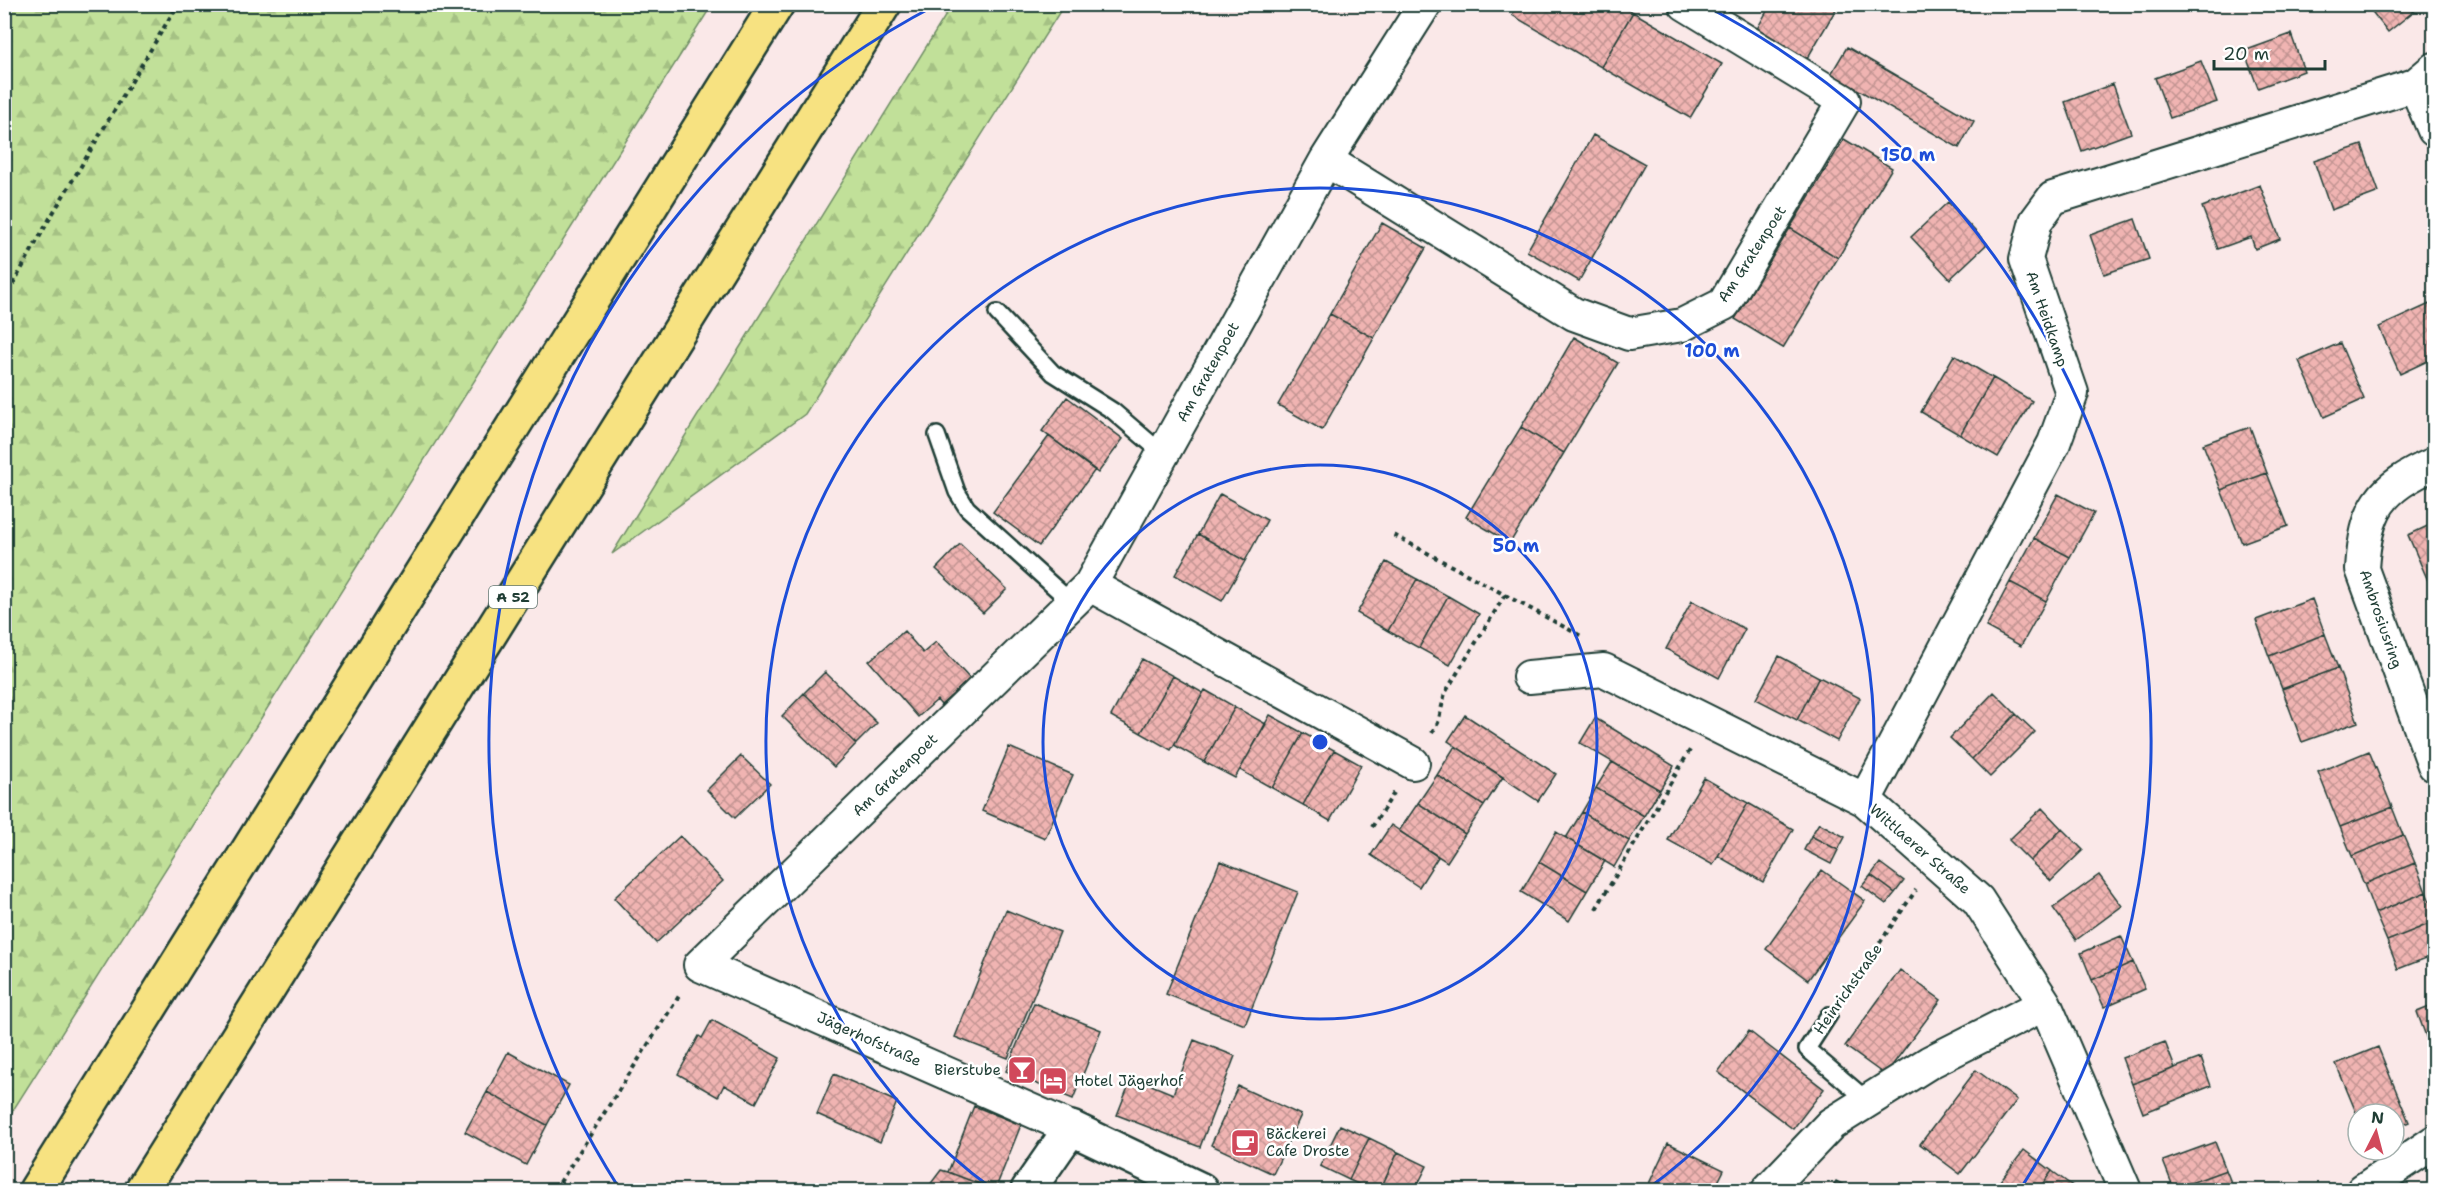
<svg xmlns="http://www.w3.org/2000/svg" width="2439" height="1195" font-family="'Shantell Sans',sans-serif">
<defs>
<pattern id="forest-firs" width="22" height="20" patternUnits="userSpaceOnUse" patternTransform="scale(1.5)"><rect width="22" height="20" fill="#c1e099"/><path d="M5 1l3.5 6h-7zM16 11l3.5 6h-7z" fill="#a5c184"/></pattern>
<pattern id="building-cross-hatch" width="8" height="8" patternUnits="userSpaceOnUse" patternTransform="scale(1.5)"><rect width="8" height="8" fill="#f0b4b2"/><path d="M0 0l8 8M0 8l8-8" fill="none" stroke="#c29492"/></pattern>
</defs>
<rect width="100%" height="100%" fill="#fae8e8"/>
<filter id="ink" filterUnits="userSpaceOnUse"><feTurbulence type="fractalNoise" baseFrequency=".0167" numOctaves="2"/><feDisplacementMap in="SourceGraphic" scale="12" xChannelSelector="R" yChannelSelector="G"/><feConvolveMatrix kernelMatrix="1 2 1 2 8 2 1 2 1" color-interpolation-filters="sRGB"/></filter>
<g filter="url(#ink)">
<path fill="url(#forest-firs)" stroke="#708e66" stroke-width="1.5" d="M5 4 712 5 5 1123 4 5Z
M952 5H1064L805 414 612 554Z"/>
<path fill="url(#building-cross-hatch)" stroke="#1f3d34" stroke-width="1.5" d="M1518 4H1619L1633 12 1601 67 1512 15Z
M1771 4H1839L1807 59 1757 29Z
M2366 4H2423L2388 32Z
M1633 12 1722 64 1690 118 1601 67Z
M2291 34 2304 71 2258 88 2244 51Z
M1847 47 1974 121 1959 148 1831 74Z
M2201 61 2217 102 2170 118 2155 78Z
M2113 84 2131 133 2082 151 2065 102Z
M1593 135 1645 164 1579 281 1527 251Z
M1844 139 1892 168 1838 258 1790 228Z
M2362 145 2379 192 2331 210 2314 161Z
M2260 185 2280 239 2255 249 2251 237 2218 249 2202 207Z
M1948 202 1987 244 1950 279 1911 237Z
M2135 219 2149 259 2104 274 2090 235Z
M1382 223 1426 248 1374 338 1330 314Z
M1790 228 1838 258 1783 348 1735 319Z
M2434 302V358L2400 374 2379 327Z
M1330 314 1374 338 1322 430 1278 405Z
M1574 337 1618 363 1564 453 1521 427Z
M2340 343 2364 399 2324 417 2299 361Z
M1954 355 1993 378 1960 435 1921 412Z
M1993 378 2032 401 1998 457 1960 435Z
M1067 397 1123 439 1098 473 1042 431Z
M1521 427 1564 453 1510 543 1466 517Z
M2250 427 2267 473 2221 490 2203 444Z
M1049 436 1095 470 1039 546 993 512Z
M2267 473 2288 526 2242 543 2221 490Z
M1220 494 1267 520 1245 561 1198 534Z
M2058 494 2094 513 2070 557 2034 538Z
M2434 523V580L2429 583 2408 535Z
M1198 534 1245 561 1222 601 1175 575Z
M2034 538 2070 557 2046 601 2010 582Z
M960 544 1007 589 983 613 936 569Z
M1386 562 1417 579 1388 631 1357 613Z
M1417 579 1448 596 1419 648 1388 631Z
M2010 582 2046 601 2021 646 1986 627Z
M1448 596 1479 614 1450 665 1419 648Z
M2312 599 2325 634 2269 656 2256 620Z
M1692 601 1745 629 1719 678 1666 649Z
M904 631 923 653 936 642 970 679 941 705 937 700 918 717 869 661Z
M2325 634 2338 668 2282 689 2269 656Z
M1779 656 1819 677 1797 720 1756 699Z
M1142 659 1173 676 1141 733 1111 716Z
M2338 668 2358 722 2302 742 2282 689Z
M825 672 877 723 856 744 804 693Z
M1173 676 1203 693 1171 750 1141 733Z
M1819 677 1860 698 1837 741 1797 720Z
M1205 690 1235 707 1204 762 1174 745Z
M1994 692 2016 714 1972 759 1950 738Z
M804 693 856 744 834 767 782 716Z
M1235 707 1266 724 1235 778 1204 762Z
M2016 714 2035 732 1990 777 1972 759Z
M1270 715 1303 733 1272 788 1240 770Z
M1465 715 1556 774 1538 801 1448 741Z
M1595 718 1674 766 1660 790 1580 743Z
M1303 733 1334 750 1303 805 1272 788Z
M1455 746 1503 777 1484 806 1437 775Z
M1009 747 1073 775 1045 838 982 811Z
M1334 750 1361 765 1330 821 1303 805Z
M2369 751 2392 807 2340 827 2318 772Z
M741 756 770 784 735 818 707 790Z
M1612 762 1660 790 1644 816 1596 788Z
M1437 775 1484 806 1465 834 1418 803Z
M1704 778 1748 803 1713 865 1668 840Z
M1596 788 1644 816 1629 841 1582 812Z
M1418 803 1465 834 1447 862 1399 831Z
M1748 803 1793 829 1763 882 1718 856Z
M2392 807 2403 835 2352 856 2340 827Z
M2042 808 2062 829 2030 861 2009 840Z
M1582 812 1629 841 1614 867 1566 838Z
M1819 823 1845 837 1838 850 1811 836Z
M1391 825 1438 857 1419 887 1371 855Z
M2062 829 2083 850 2051 881 2030 861Z
M1556 832 1605 861 1587 891 1539 862Z
M2403 835 2415 863 2364 884 2352 856Z
M680 836 723 881 656 943 614 898Z
M1811 836 1838 850 1831 864 1804 850Z
M1220 861 1298 892 1245 1025 1166 994Z
M1539 862 1587 891 1569 921 1521 892Z
M1880 863 1904 881 1895 893 1871 875Z
M2415 863 2426 892 2375 913 2364 884Z
M1822 870 1865 901 1808 980 1766 949Z
M1871 875 1895 893 1886 904 1862 886Z
M2099 875 2122 906 2076 940 2053 908Z
M2426 892 2434 912V922L2387 941 2375 913Z
M1006 910 1060 932 1008 1058 955 1037Z
M2434 922V955L2398 969 2387 941Z
M2121 936 2133 962 2092 980 2081 953Z
M2133 962 2145 989 2104 1007 2092 980Z
M1900 970 1941 1000 1885 1075 1845 1046Z
M1034 1003 1101 1030 1073 1099 1006 1071Z
M2434 1005V1058L2417 1012Z
M712 1020 780 1058 756 1103 724 1085 718 1097 678 1074 699 1036 702 1038Z
M1749 1031 1824 1089 1793 1129 1718 1072Z
M1194 1040 1235 1056 1200 1147 1117 1115 1132 1077 1173 1094Z
M2165 1042 2175 1068 2132 1084 2122 1058Z
M2378 1047 2409 1122 2394 1128V1114H2358V1117L2336 1064Z
M508 1052 569 1085 547 1125 487 1092Z
M2201 1058 2211 1086 2143 1113 2132 1084Z
M1976 1070 2017 1100 1960 1174 1920 1144Z
M834 1074 897 1102 880 1142 817 1114Z
M1238 1086 1301 1115 1273 1174 1211 1145Z
M487 1092 547 1125 526 1165 465 1132Z
M974 1106 1021 1125 995 1190 948 1172Z
M1340 1125 1369 1138 1349 1180 1320 1166Z
M1369 1138 1398 1152 1380 1190H1372L1349 1180Z
M2215 1142 2226 1170 2174 1189 2163 1161Z
M1668 1143 1724 1170 1714 1190H1646Z
M2024 1150 2052 1171 2038 1190H1993Z
M1398 1152 1427 1166 1415 1190H1380Z
M941 1170 948 1172 995 1190H926Z
M2226 1170 2234 1190H2175L2174 1189Z
M2052 1171 2078 1190H2038Z
M1836 1181 1853 1190H1831Z"/>
<g fill="none" stroke-linecap="round" stroke-linejoin="round">
<g stroke="#1f3d34" stroke-width="20">
<path id="service" d="M997 313 1053 373 1113 411 1163 454
M937 435 957 492 967 508 1072 603
M1829 1015 1807 1049 1868 1101"/>
</g>
<g stroke="#1f3d34" stroke-width="36">
<path id="minor" d="M2415 85 2434 130
M1326 160 1574 314 1629 334 1682 325 1724 304 1844 101 1685 4
M2434 464C2379 488 2366 509 2362 569L2434 765
M1090 585 1413 763
M1529 677 1604 670 1865 800 1978 900 2045 1004 2125 1190
M1865 800 2054 443 2072 393 2026 259 2036 221 2053 198 2415 85 2434 69
M1071 1128 700 965 1090 585 1326 160 1425 4
M1768 1190 1831 1124 1930 1062 2045 1004
M2363 1190 2434 1142"/>
</g>
<g stroke="#1f3d34" stroke-width="38">
<path id="tertiary" d="M1028 1190 1071 1128 1201 1190"/>
</g>
<g stroke="#1f3d34" stroke-width="38">
<path id="motorway" d="M36 1190 777 4
M142 1190 884 4"/>
</g>
<path stroke="#1f3d34" stroke-width="4" stroke-dasharray="4.5 4.5" stroke-linecap="butt" d="M4 300 50 218 178 4
M1394 535 1581 636
M1432 733 1438 723 1445 693 1505 595
M1372 827 1394 793
M1596 909 1690 750
M1844 995 1916 890
M555 1190 681 993"/>
<use href="#service" stroke="#fff" stroke-width="15"/>
<use href="#minor" stroke="#fff" stroke-width="32"/>
<use href="#tertiary" stroke="#fff" stroke-width="33"/>
<use href="#motorway" stroke="#f7e281" stroke-width="33"/>
</g>
</g>
<g fill="none" stroke="#1d4ed8" stroke-width="3">
<circle cx="1320" cy="742" r="277"/>
<path d="M994 1190A554 554 0 1 1 1646 1190"/>
<path d="M619 1188A831 831 0 0 1 936 5M1704 5A831 831 0 0 1 2021 1188"/>
</g>
<defs>
<g id="bar-square" transform="scale(1.5)"><rect x="-9" y="-9" width="18" height="18" rx="4" fill="#d1495b" stroke="#fff"/><path d="M-6-5H6L.8 .8V4.5H3.5V6h-7V4.5H-.8V.8Z" fill="#fff"/></g>
<g id="hotel-square" transform="scale(1.5)"><rect x="-9" y="-9" width="18" height="18" rx="4" fill="#d1495b" stroke="#fff"/><path d="M-6-4.5h1.5V1H6V5H4.5V3h-9V5H-6ZM-4 0a1.8 1.8 0 1 1 3.6 0ZM.5 0V-2.5h3Q6-2.5 6 0Z" fill="#fff"/></g>
<g id="cafe-square" transform="scale(1.5)"><rect x="-9" y="-9" width="18" height="18" rx="4" fill="#d1495b" stroke="#fff"/><path d="M-5.5-4.5H6V0H3Q3 3.5 0 3.5H-2.5Q-5.5 3.5-5.5 0ZM3-3.2v2h1.7v-2ZM-6 4.5H4V6H-6Z" fill="#fff"/></g>
</defs>
<g fill-rule="evenodd">
<use href="#bar-square" x="1022" y="1070"/>
<use href="#hotel-square" x="1053" y="1081"/>
<use href="#cafe-square" x="1245" y="1143"/>
</g>
<g text-anchor="middle" dominant-baseline="central" stroke-width="5" stroke-linejoin="round" paint-order="stroke">
<rect fill="#fff" stroke="#627771" stroke-width="1.5" x="489" y="586" width="48" height="22" rx="4.5"/>
<g font-size="14" font-weight="bold" fill="#1f3d34">
<text x="513" y="597">A 52</text>
</g>
<g font-size="15" fill="#1f3d34" stroke="#fff">
<text transform="translate(1752 254) rotate(-57)">Am Gratenpoet</text>
<text transform="translate(2047 319) rotate(71)">Am Heidkamp</text>
<text transform="translate(1208 372) rotate(-61)">Am Gratenpoet</text>
<text transform="translate(2381 619) rotate(71)">Ambrosiusring</text>
<text transform="translate(895 775) rotate(-44)">Am Gratenpoet</text>
<text transform="translate(1920 849) rotate(41)">Wittlaerer Straße</text>
<text transform="translate(1848 989) rotate(-55)">Heinrichstraße</text>
<text transform="translate(869 1039) rotate(24)">Jägerhofstraße</text>
</g>
<g font-size="15" fill="#1f3d34" stroke="#fff" text-anchor="start">
<text x="1001" y="1070" text-anchor="end">Bierstube</text>
<text x="1074" y="1081">Hotel Jägerhof</text>
<text x="1266" y="1134">Bäckerei<tspan x="1266" dy="17">Cafe Droste</tspan></text>
</g>
</g>
<circle cx="1320" cy="742" r="9" fill="#1d4ed8" stroke="#fff" stroke-width="3"/>
<g font-size="18" text-anchor="middle" font-weight="bold" fill="#1d4ed8" stroke="#fff" stroke-width="5" stroke-linejoin="round" paint-order="stroke">
<text x="1908" y="161">150 m</text>
<text x="1712" y="357">100 m</text>
<text x="1516" y="552">50 m</text>
</g>
<rect width="2439" height="1195" fill="none" stroke="#fff" stroke-width="24"/>
<rect x="12" y="12" width="2415" height="1171" fill="none" stroke="#1f3d34" stroke-width="2" filter="url(#ink)"/>
<g transform="translate(2376 1132) rotate(6)"><circle r="28" fill="#ffffff" stroke="#a5b1ae" stroke-width="1.5"/>
<path d="M0-4.5L10 22L0 15L-10 22Z" fill="#d1495b"/>
<text y="-9" font-size="16" font-weight="bold" text-anchor="middle" fill="#1f3d34">N</text>
</g>
<path d="M2214 60v9h111v-9" fill="none" stroke="#1f3d34" stroke-width="3"/>
<text x="2223" y="60" font-size="18" fill="#1f3d34" stroke="#ffffff" stroke-width="4.5" paint-order="stroke">20 m</text>
</svg>
